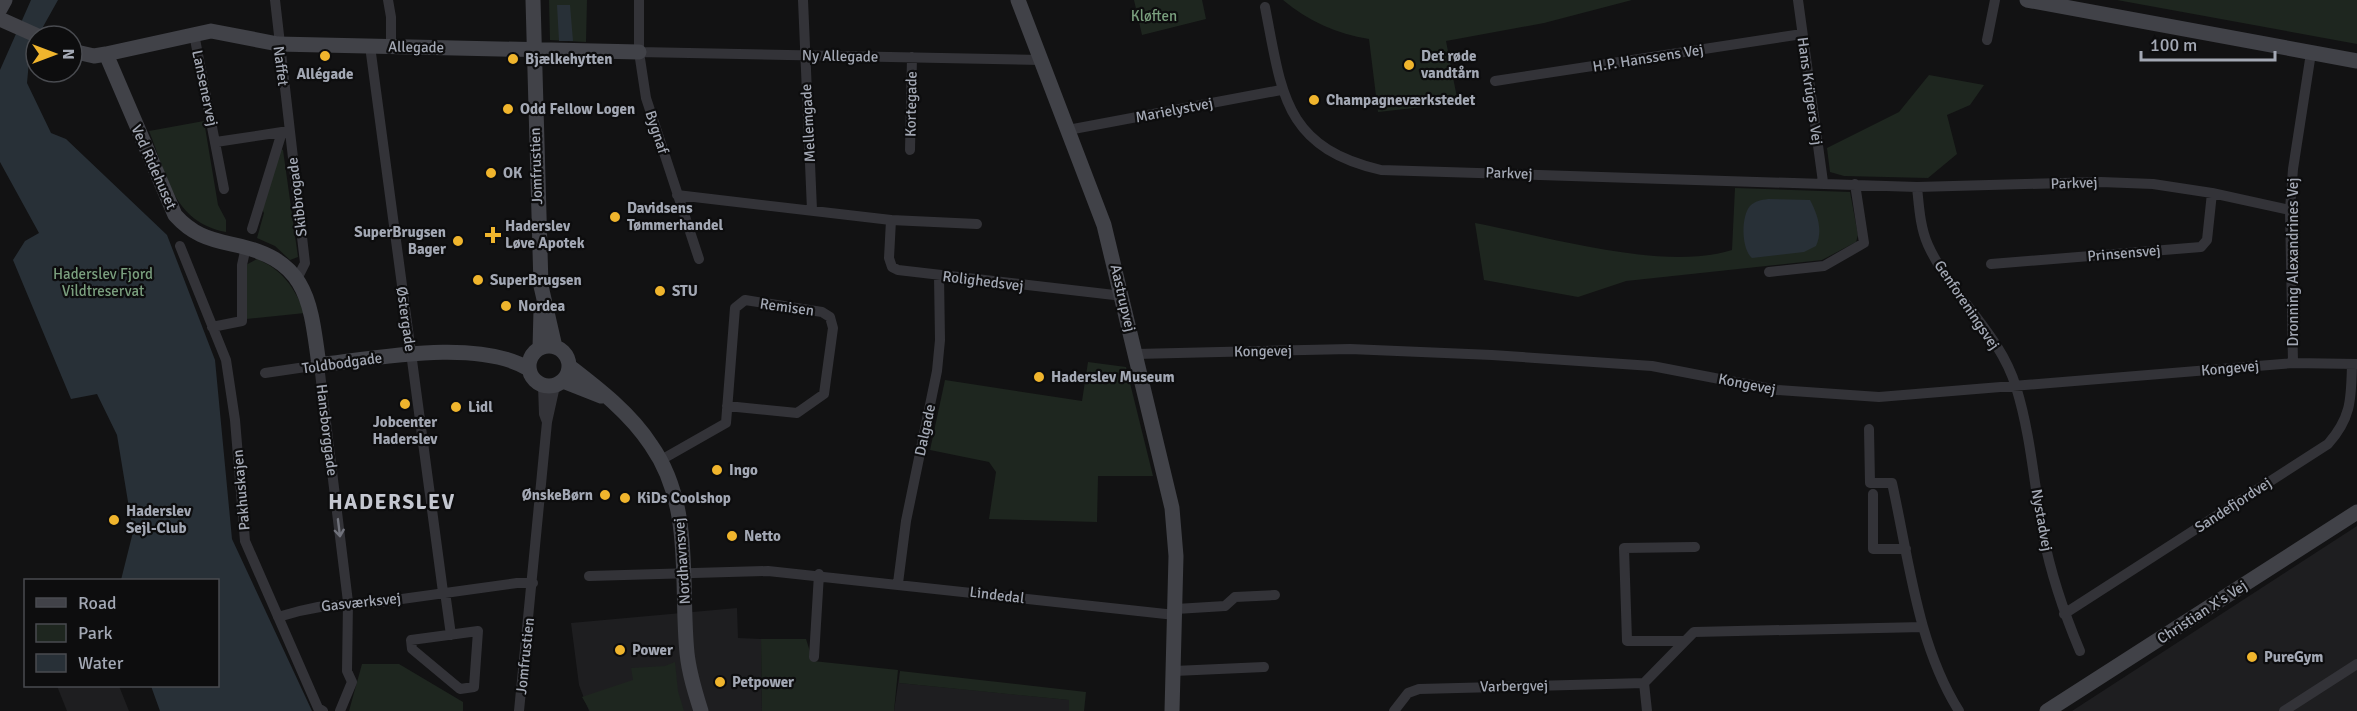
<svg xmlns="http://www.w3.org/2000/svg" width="2357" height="711" font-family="Signika,sans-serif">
<rect width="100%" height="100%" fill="#121213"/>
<path fill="#1e1e20" d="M2357 526V711H2072Z
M737 608 738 638 761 639 762 711H589L579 685 571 623Z
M900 671V683L1070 700 1069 711H894Z
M57 686H119L129 711H67Z"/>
<path fill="#1e261f" d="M549 0H587L586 42 550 40Z
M1134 0H1202L1206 19 1142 35Z
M1283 0H1632L1544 23 1446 41 1458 103 1378 112 1369 39C1337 34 1308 21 1283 0Z
M2117 0H2357V44Z
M1929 75 1984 85 1970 105 1947 115 1957 154 1928 178 1844 176 1830 172 1827 148 1899 112Z
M204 121 218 205 226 220V232C173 222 167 175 149 131Z
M281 149 283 150 298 257 290 260 275 246 257 238 264 213 262 209Z
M1735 188 1850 192 1858 235 1856 242 1822 260 1626 281 1578 297 1484 280 1475 223C1545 236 1664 272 1732 250Z
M257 259C283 270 294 287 305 313L246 319V265Z
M1088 362 1126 367 1153 476H1098L1097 522 989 519 996 472 989 462 930 450 945 380 1082 401Z
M761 639H806L813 661 898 670 894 711H762Z
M675 662 678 691 684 711H590L582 697 633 680 631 668 665 666Z
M362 664H399L463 702V711H349Z
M900 671 1086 692 1084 711H1069V700L899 683Z"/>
<path fill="#283037" d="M31 0H58L30 50 27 83 51 133 66 139 167 235 215 360 232 539 312 711H160L151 686H218V580H121L133 532 117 435 97 394 71 399 13 260 25 241 39 233 0 162V70Z
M557 5H570L573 41H559Z
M1768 199 1810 200C1818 215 1823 231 1816 246L1804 252 1752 258C1741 249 1741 216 1750 206 1755 201 1761 200 1768 199Z"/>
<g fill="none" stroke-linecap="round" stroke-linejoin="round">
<path stroke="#333338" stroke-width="10" d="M275 0 305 263 297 279
M388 0 391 17V47
M639 0V52L646 98 699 259
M803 0 812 210
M1798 0 1823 182
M1265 7C1282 93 1283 147 1381 170L1917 187 2101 182 2153 184 2212 193 2290 210
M194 34 224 189
M1987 40 1995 0
M370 46 443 592
M639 52 1041 60
M1495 81 1802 34
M1068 130 1281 90
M216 142 282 132
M910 150 912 57
M1917 187C1919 206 1920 227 1928 245 1951 296 2000 333 2016 387 2031 435 2034 485 2043 534 2051 575 2064 613 2080 651
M677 195 891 220 889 258 892 267 898 270 1123 296
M891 220 977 224
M252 229 282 132 289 131
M180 246 226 360 235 420 245 541 318 708 323 711
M1991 264 2201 247 2207 240 2212 193
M1769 272 1824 266 1864 243 1855 184
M212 327 242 321V265L246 247
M1136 354 1350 349 1492 355 1652 366 1777 390 1879 397 2293 363 2357 364
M2293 363 2290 210 2293 169 2311 53
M265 373 319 365 348 602 347 671 352 682 340 711
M543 385 544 414 547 422
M1869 429 1870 483H1892C1909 559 1917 644 1959 711
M661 460 726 423 735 308 745 300 822 312 830 317 833 328 824 394 797 413 727 406
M1873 494V549H1906
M589 576 768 571 1175 615
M898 583 906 521 937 371 940 340 939 276
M445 592 451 635
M1176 609 1225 606 1235 597 1275 595
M2064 614 2328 444C2352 417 2351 398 2352 364
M278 617C309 607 340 602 373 603L517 583H533
M478 631 474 687 460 689 412 649 411 640Z
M1684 641H1627L1624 548 1695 547
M814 657 819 574
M1174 671 1264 667
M1644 683 1647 711
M519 711 547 422 555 386
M1394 711 1408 693 1419 689 1644 683 1694 632 1923 627
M2284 711 2357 664"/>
<path stroke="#414248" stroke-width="15" d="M533 0 541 286 555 347
M1018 0 1104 225 1172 508 1176 556 1172 711
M2027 0 2357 61
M0 9 5 0
M0 19 38 36
M72 51 94 56 106 54 211 31 278 44 639 52
M106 54 175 215C192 234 208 239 231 244 308 259 310 299 319 365 377 358 478 338 529 369
M529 366a20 20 0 1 1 40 0a20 20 0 1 1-40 0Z
M540 348 541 310
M569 366C599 389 630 413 651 445 694 506 680 583 687 653 689 673 695 692 701 711
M563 381 601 396
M2047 711 2357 512"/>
</g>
<defs><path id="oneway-shaft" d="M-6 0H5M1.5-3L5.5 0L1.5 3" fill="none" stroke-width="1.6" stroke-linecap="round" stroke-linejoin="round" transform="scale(1.5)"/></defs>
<use stroke="#71737c" href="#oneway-shaft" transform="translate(339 528) rotate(83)"/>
<g fill="#f0b52d" stroke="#0d0d0e" stroke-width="2">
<circle cx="325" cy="56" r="6"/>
<circle cx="513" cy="59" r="6"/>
<circle cx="1409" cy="65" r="6"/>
<circle cx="1314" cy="100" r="6"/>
<circle cx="508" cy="109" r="6"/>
<circle cx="491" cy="173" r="6"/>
<circle cx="615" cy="217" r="6"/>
<path d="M490 226h6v6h6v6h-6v6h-6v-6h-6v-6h6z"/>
<circle cx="458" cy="241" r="6"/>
<circle cx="478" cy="280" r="6"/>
<circle cx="660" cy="291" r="6"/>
<circle cx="506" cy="306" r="6"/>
<circle cx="1039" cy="377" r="6"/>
<circle cx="405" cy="404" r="6"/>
<circle cx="456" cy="407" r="6"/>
<circle cx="717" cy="470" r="6"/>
<circle cx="605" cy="495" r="6"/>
<circle cx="625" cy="498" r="6"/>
<circle cx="114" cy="520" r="6"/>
<circle cx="732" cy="536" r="6"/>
<circle cx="620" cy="650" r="6"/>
<circle cx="2252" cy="657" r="6"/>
<circle cx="720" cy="682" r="6"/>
</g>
<g text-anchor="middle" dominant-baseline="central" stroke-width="4.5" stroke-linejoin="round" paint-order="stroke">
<g font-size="15" fill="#7a9f7e" stroke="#0d0d0e">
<text x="1154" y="16">Kløften</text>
<text x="103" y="274">Haderslev Fjord<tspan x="103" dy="17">Vildtreservat</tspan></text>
</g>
<g font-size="15" fill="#a3a8b4" stroke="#0d0d0e">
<text transform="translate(416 47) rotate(1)">Allegade</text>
<text transform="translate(840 56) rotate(1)">Ny Allegade</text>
<text transform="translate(1648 58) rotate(-9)">H.P. Hanssens Vej</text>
<text transform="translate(281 66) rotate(83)">Naffet</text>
<text transform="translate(205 88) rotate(78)">Lansenervej</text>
<text transform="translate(1810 91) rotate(82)">Hans Krügers Vej</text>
<text transform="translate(911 104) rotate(-89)">Kortegade</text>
<text transform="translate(1174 110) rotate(-11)">Marielystvej</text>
<text transform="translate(808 123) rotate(-93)">Mellemgade</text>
<text transform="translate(657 132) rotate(72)">Bygnaf</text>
<text transform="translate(536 166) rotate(-92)">Jomfrustien</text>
<text transform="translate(154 167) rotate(66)">Ved Ridehuset</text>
<text transform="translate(1509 173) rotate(2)">Parkvej</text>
<text transform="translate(2074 183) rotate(-2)">Parkvej</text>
<text transform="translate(297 197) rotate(-97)">Skibbrogade</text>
<text transform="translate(2124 253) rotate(-5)">Prinsensvej</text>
<text transform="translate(2293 262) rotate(-90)">Dronning Alexandrines Vej</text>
<text transform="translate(983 281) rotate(7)">Rolighedsvej</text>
<text transform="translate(1123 298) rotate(77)">Aastrupvej</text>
<text transform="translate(1967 305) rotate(56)">Genforeningsvej</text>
<text transform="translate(787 307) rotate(8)">Remisen</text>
<text transform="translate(406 319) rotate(82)">Østergade</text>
<text transform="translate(1263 351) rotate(-1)">Kongevej</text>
<text transform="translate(342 363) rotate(-8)">Toldbodgade</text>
<text transform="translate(2230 368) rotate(-5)">Kongevej</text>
<text transform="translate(1747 384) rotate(11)">Kongevej</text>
<text transform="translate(327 430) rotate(83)">Hansborggade</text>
<text transform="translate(925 430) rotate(-78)">Dalgade</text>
<text transform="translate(241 490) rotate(-95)">Pakhuskajen</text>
<text transform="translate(2233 505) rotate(-33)">Sandefjordvej</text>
<text transform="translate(2042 520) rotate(80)">Nystadvej</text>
<text transform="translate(682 561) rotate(-94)">Nordhavnsvej</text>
<text transform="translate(997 595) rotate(7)">Lindedal</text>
<text transform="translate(361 602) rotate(-6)">Gasværksvej</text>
<text transform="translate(2202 612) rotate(-33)">Christian X's Vej</text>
<text transform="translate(525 656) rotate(-84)">Jomfrustien</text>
<text transform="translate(1514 686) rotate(-1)">Varbergvej</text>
</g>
<g font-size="15" font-weight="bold" fill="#a3a8b4" stroke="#0d0d0e" text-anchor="start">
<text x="1421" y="56">Det røde<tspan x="1421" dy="17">vandtårn</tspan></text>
<text x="525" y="59">Bjælkehytten</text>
<text x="325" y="74" text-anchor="middle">Allégade</text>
<text x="1326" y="100">Champagneværkstedet</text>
<text x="520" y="109">Odd Fellow Logen</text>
<text x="503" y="173">OK</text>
<text x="627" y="208">Davidsens<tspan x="627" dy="17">Tømmerhandel</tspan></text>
<text x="505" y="226">Haderslev<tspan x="505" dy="17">Løve Apotek</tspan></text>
<text x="446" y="232" text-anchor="end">SuperBrugsen<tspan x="446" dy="17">Bager</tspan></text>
<text x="490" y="280">SuperBrugsen</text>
<text x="672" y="291">STU</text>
<text x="518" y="306">Nordea</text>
<text x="1051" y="377">Haderslev Museum</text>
<text x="468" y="407">Lidl</text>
<text x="405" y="422" text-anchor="middle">Jobcenter<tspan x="405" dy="17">Haderslev</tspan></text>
<text x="729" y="470">Ingo</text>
<text x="593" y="495" text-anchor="end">ØnskeBørn</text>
<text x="637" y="498">KiDs Coolshop</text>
<text x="126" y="511">Haderslev<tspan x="126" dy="17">Sejl-Club</tspan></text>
<text x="744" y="536">Netto</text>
<text x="632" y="650">Power</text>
<text x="2264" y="657">PureGym</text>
<text x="732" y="682">Petpower</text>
</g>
<g font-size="21" font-weight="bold" letter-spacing="1.5" fill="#c4c7d0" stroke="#0d0d0e">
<text x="392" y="502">HADERSLEV</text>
</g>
</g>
<rect x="24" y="579" width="195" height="108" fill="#0d0d0e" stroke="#494b50" stroke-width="1.5"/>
<rect x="36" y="598" width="30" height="9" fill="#414248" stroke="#494b50" stroke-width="1.5"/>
<text x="78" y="609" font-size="18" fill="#a3a8b4">Road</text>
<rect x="36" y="624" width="30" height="18" fill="#1e261f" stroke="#494b50" stroke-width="1.5"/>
<text x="78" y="639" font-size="18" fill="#a3a8b4">Park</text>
<rect x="36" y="654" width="30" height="18" fill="#283037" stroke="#494b50" stroke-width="1.5"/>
<text x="78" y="669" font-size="18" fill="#a3a8b4">Water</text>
<g transform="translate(54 54) rotate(90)"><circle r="28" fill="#0d0d0e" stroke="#494b50" stroke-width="1.5"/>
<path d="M0-4.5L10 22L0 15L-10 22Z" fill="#f0b52d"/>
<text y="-9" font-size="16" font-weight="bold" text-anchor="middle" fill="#a3a8b4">N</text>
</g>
<path d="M2141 51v9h134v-9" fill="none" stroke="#a3a8b4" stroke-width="3"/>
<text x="2150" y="51" font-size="18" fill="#a3a8b4" stroke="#0d0d0e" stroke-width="4.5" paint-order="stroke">100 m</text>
</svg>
